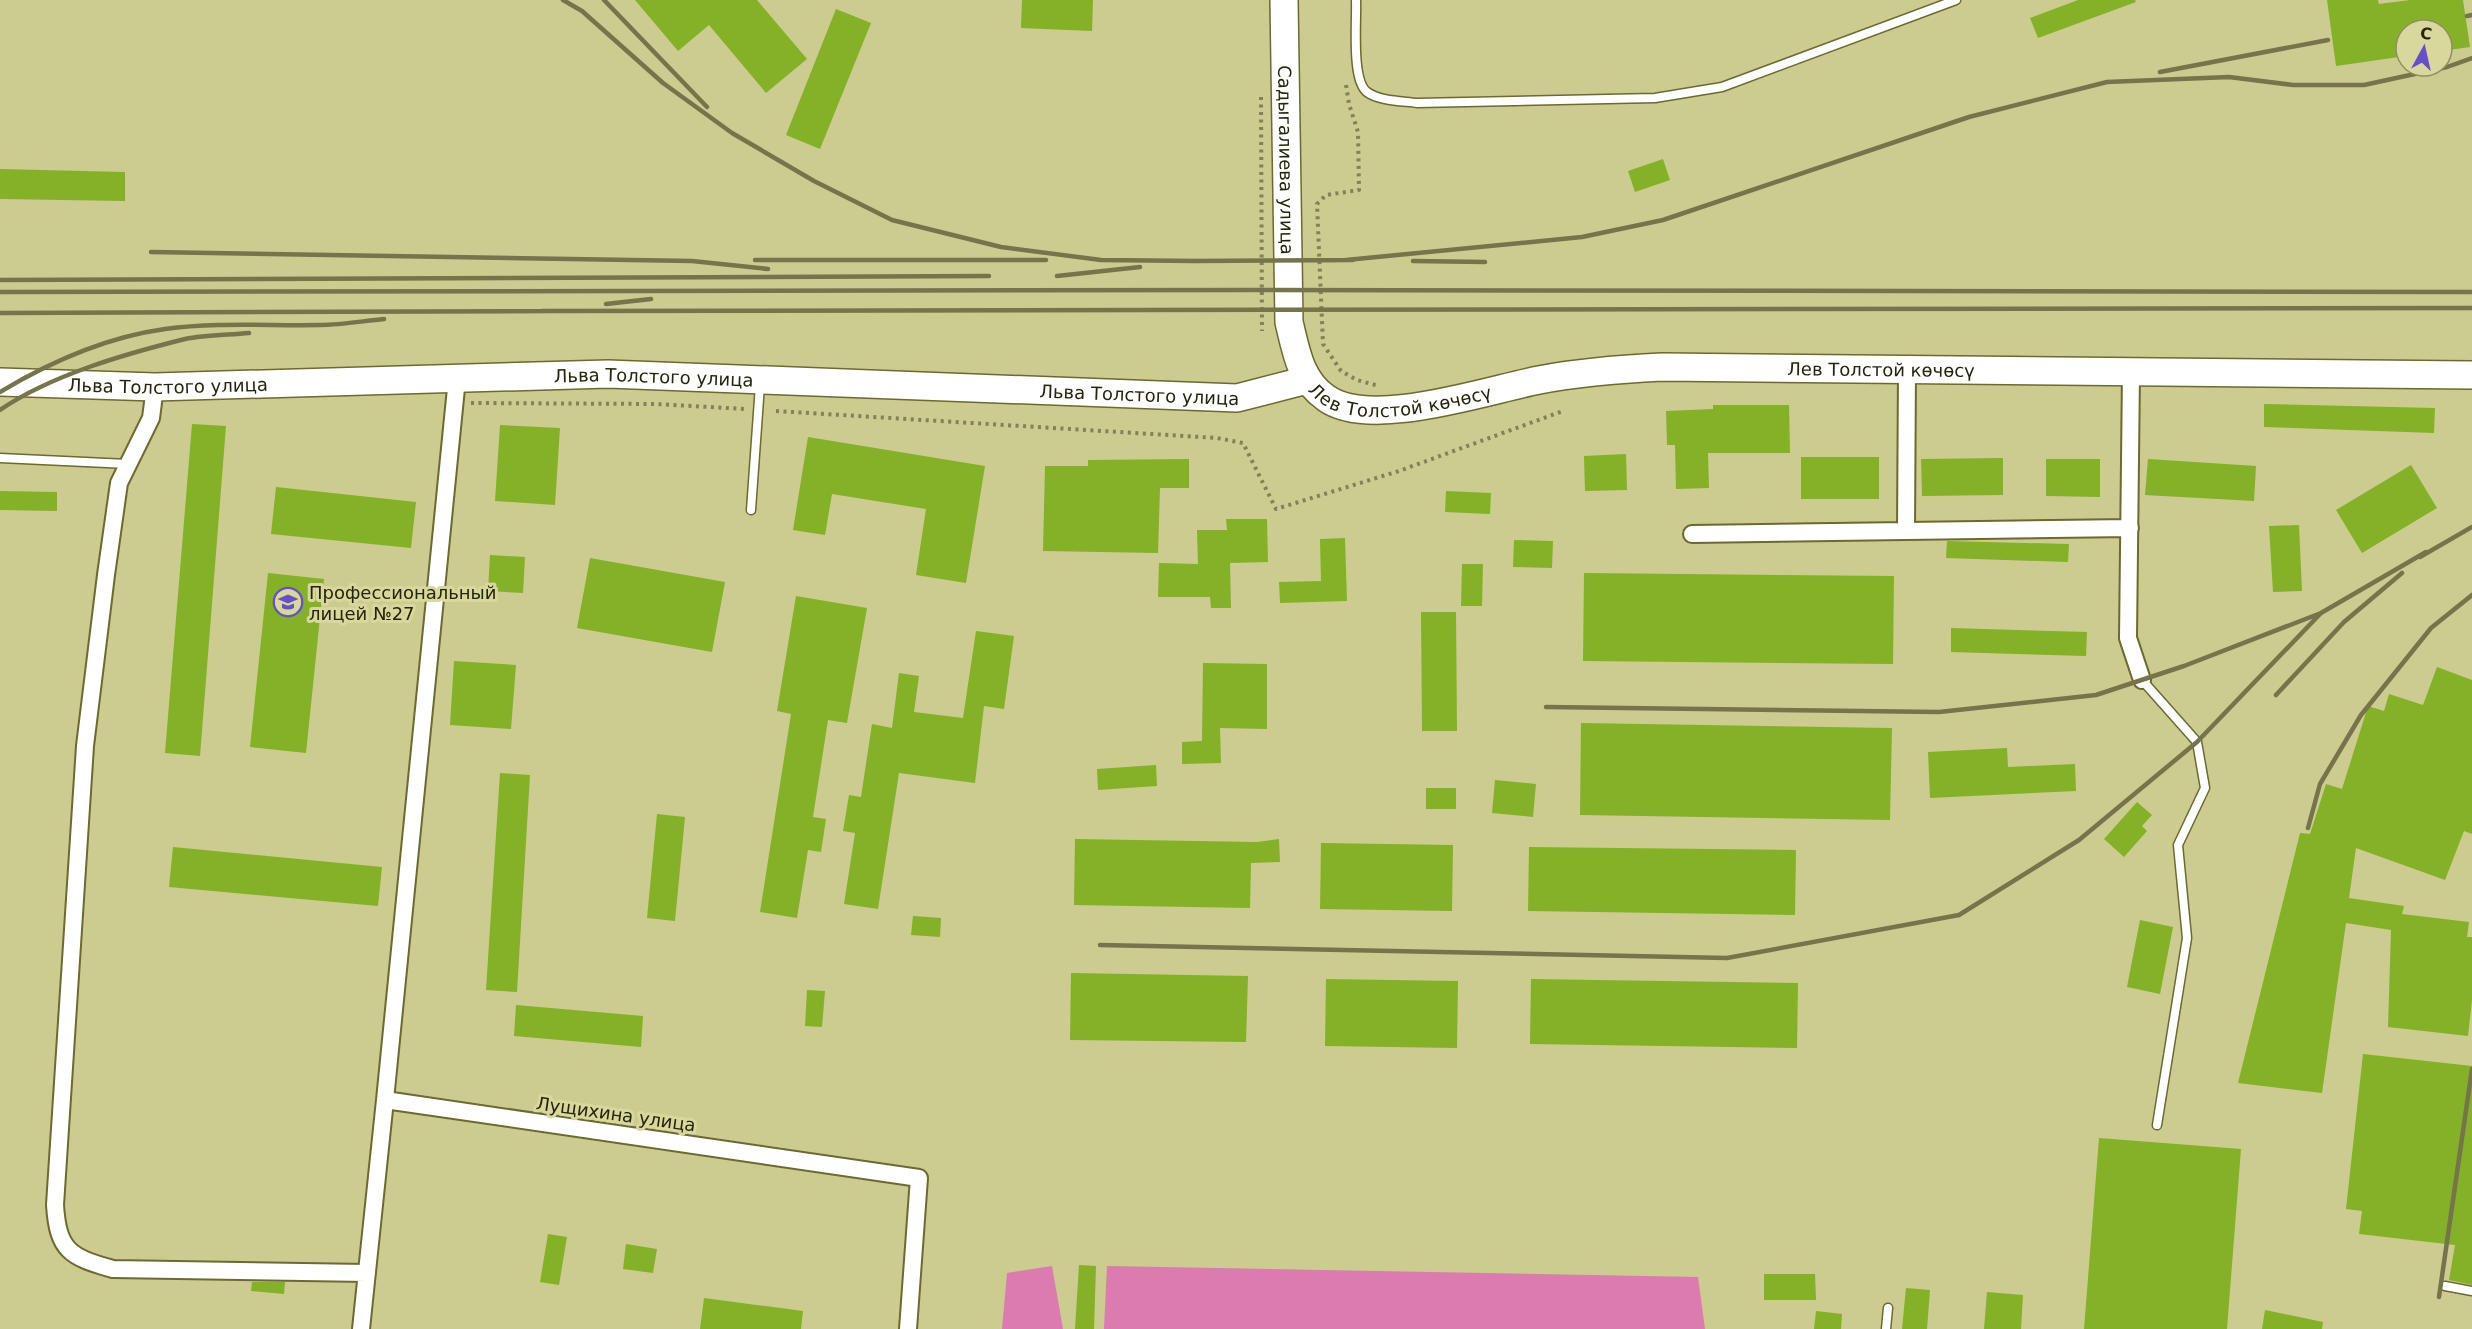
<svg xmlns="http://www.w3.org/2000/svg" width="2472" height="1329" font-family="'DejaVu Sans',sans-serif">
<rect width="100%" height="100%" fill="#cccb90"/>
<path fill="#db7bb0" d="M1052 1266 1063 1329H1002L1007 1273Z
M1107 1266 1698 1277 1705 1329H1104Z"/>
<path fill="#84b127" d="M635 0H757L807 59 766 93 709 25 678 51Z
M1022 0H1093L1092 31 1021 28Z
M2078 0H2135L2136 2 2038 38 2030 18Z
M2327 0H2378L2379 4 2410 0H2463L2470 47 2442 51V30H2406V56L2336 66Z
M836 9 871 23 820 149 786 135Z
M1663 159 1670 180 1635 192 1628 171Z
M0 169 125 172V201L0 199Z
M2264 404 2435 408 2434 433 2264 427Z
M1713 405H1789L1790 453H1708L1709 488 1676 489 1675 445H1667L1666 411 1713 409Z
M192 424 226 426 200 756 165 753Z
M500 425 560 428 555 505 495 501Z
M808 437 985 466 966 583 916 575 926 509 832 494 825 535 793 530Z
M1626 454 1627 490 1585 491 1584 456Z
M1801 457H1879V499H1801Z
M2003 458V495L1922 496 1921 459Z
M1189 459V488H1160L1158 553 1043 551 1045 466H1088V460Z
M2046 459H2100V497L2046 496Z
M2148 459 2256 466 2254 501 2145 495Z
M2411 465 2437 508 2362 553 2336 510Z
M276 487 416 502 411 548 271 534Z
M0 491 57 492V511L0 510Z
M1446 491 1491 493 1490 514 1445 512Z
M1226 519H1267L1268 562 1230 563 1231 608H1211L1210 597H1158L1159 563 1198 564 1197 530H1227Z
M2299 525 2302 591 2273 592 2269 526Z
M1345 538 1347 601 1280 603 1279 582 1321 581 1320 539Z
M1514 540 1553 541 1552 568 1513 567Z
M1947 541 2069 544 2068 562 1946 558Z
M490 555 525 557 523 593 488 591Z
M590 558 725 582 712 652 577 628Z
M1462 564H1483L1482 606H1461Z
M268 573 324 579 306 753 250 747Z
M1584 573 1894 576 1893 664 1583 661Z
M796 596 867 608 847 723 828 720 813 817 826 819 821 852 808 850 797 918 760 912 791 714 777 711Z
M1421 612H1456L1457 731H1422Z
M1951 628 2087 632 2086 656 1951 652Z
M976 631 1014 636 1004 709 984 706 975 783 899 773 878 909 844 904 855 833 843 831 849 795 861 797 872 724 892 728 899 673 919 676 914 712 963 718Z
M454 661 516 665 511 729 450 725Z
M1203 663 1267 664V729L1220 728 1221 763 1182 764V742L1202 741Z
M2437 667 2472 680V834L2464 831 2445 880 2356 848 2349 898 2404 906 2402 914 2469 922 2467 937H2472V1000L2468 1036 2388 1027 2391 930 2346 923 2322 1093 2238 1083 2300 833 2310 834 2326 784 2342 789 2368 706 2384 711 2389 694 2423 705Z
M1581 723 1892 728 1890 820 1580 815Z
M2007 748 2008 767 2075 764 2076 791 1930 798 1928 752Z
M1156 765 1157 786 1098 790 1097 769Z
M500 773 530 775 517 992 486 990Z
M1495 780 1536 784 1533 817 1492 813Z
M1426 788H1456V809H1426Z
M2137 802 2152 815 2142 826 2147 831 2124 857 2104 839Z
M657 814 685 817 675 921 647 918Z
M1075 839 1257 842 1279 839 1280 862 1251 863 1250 908 1074 905Z
M1321 843 1453 845 1452 911 1320 909Z
M173 847 382 867 378 906 169 887Z
M1529 847 1796 850 1795 915 1528 911Z
M913 916 941 918 940 937 911 935Z
M2140 920 2173 927 2160 994 2127 987Z
M1071 973 1248 976 1246 1042 1070 1040Z
M1326 979 1458 981 1457 1048 1325 1046Z
M1531 979 1798 983 1797 1048 1530 1044Z
M807 990 825 991 822 1027 805 1026Z
M516 1005 643 1016 641 1047 514 1036Z
M2363 1054 2472 1066V1285L2449 1280 2455 1245 2359 1234 2362 1211 2346 1209Z
M2099 1138 2241 1149 2227 1329H2084Z
M548 1234 567 1237 559 1285 540 1282Z
M626 1244 657 1249 653 1273 623 1269Z
M1079 1265 1096 1266 1094 1329H1075Z
M1764 1274H1815L1816 1300H1764Z
M252 1282H285L284 1294 251 1291Z
M1906 1288 1930 1290 1927 1329H1902Z
M1987 1292 2023 1295 2021 1329H1984Z
M704 1298 803 1311 801 1329H700Z
M2265 1310 2323 1322 2322 1329H2262Z
M1816 1311 1842 1314 1841 1329H1814Z"/>
<g fill="none" stroke-linecap="round" stroke-linejoin="round">
<g stroke="#6c6931" stroke-width="11">
<path id="service" d="M1356 0C1357 20 1351 80 1367 92 1379 101 1402 101 1417 103L1655 98 1722 87 1956 0
M0 458 128 464
M751 510 760 385
M2142 680 2197 742 2205 788 2178 845 2187 938 2157 1125
M2445 1286 2472 1291
M1886 1329 1888 1308"/>
</g>
<g stroke="#6c6931" stroke-width="20">
<path id="minor" d="M2131 372 2128 638 2142 680
M155 387 151 418 119 483 106 575 85 746 55 1205C58 1251 70 1257 113 1269L367 1273
M1906 531 1907 369
M1692 534 2130 528
M385 1100 457 378
M361 1329 385 1100 919 1178 908 1329"/>
</g>
<g stroke="#6c6931" stroke-width="30">
<g id="primary">
<path id="s1" d="M1284 0 1289 322C1296 351 1300 380 1326 398 1370 430 1487 390 1539 380 1580 372 1621 369 1662 367L2472 375"/>
<path id="s2" d="M0 382 155 387 608 374 1237 398 1307 380"/>
</g>
</g>
<path stroke="#838256" stroke-width="4" stroke-dasharray="3 4.5" stroke-linecap="butt" d="M1346 85 1349 104 1358 132 1359 190 1326 195 1317 204 1323 344 1341 371 1357 380 1379 386
M1261 97 1262 331
M471 403 656 404 745 409
M776 411 1217 438 1243 443 1276 509 1399 471 1563 411"/>
<use href="#service" stroke="#fff" stroke-width="8"/>
<use href="#minor" stroke="#fff" stroke-width="16"/>
<use href="#primary" stroke="#fff" stroke-width="27"/>
<path stroke="#75744b" stroke-width="4.5" d="M563 0 582 11 663 83 732 133 814 181 892 220 1001 247 1101 260 1198 261
M604 0 707 107
M2467 16 2472 15
M2160 72 2328 40
M151 252 692 261 768 269
M755 260H1046
M1346 260 1582 237 1663 220 1969 117 2107 82 2229 77 2293 85H2364L2447 67 2472 58
M1191 261 1353 260
M1413 261 1485 262
M1057 276 1140 267
M0 280 989 276
M0 292 1246 290 2472 292
M606 304 651 299
M542 311 2472 308
M0 313 550 311
M0 392C50 362 107 337 165 329 216 322 269 326 320 325 341 325 363 321 384 319
M0 410C51 375 125 354 185 339 205 335 228 335 249 333
M2420 557 2472 527
M2276 695 2344 622 2402 573
M1546 707 1939 712 2096 695 2184 666 2321 613 2426 552
M2308 828 2320 784 2361 715 2431 628 2472 595
M1100 945 1727 958 1959 915 2079 840 2197 742 2321 613
M2439 1297 2472 1069"/>
</g>
<defs>
<g id="university-ring" transform="scale(1.5)"><circle r="9.5" fill="#d9d89c" stroke="#664fc8" stroke-width="1.5"/><path d="M0-5L7-2L0 1L-7-2ZM-4 1L0 2.5L4 1V4Q0 6-4 4Z" fill="#664fc8"/></g>
</defs>
<g fill-rule="evenodd">
<use href="#university-ring" x="288" y="602"/>
</g>
<g text-anchor="middle" dominant-baseline="central" stroke-width="6" stroke-linejoin="round" paint-order="stroke">
<g font-size="18" fill="#25240c" stroke="#d9d89c">
<text stroke="none"><textPath href="#s1" startOffset="160">Садыгалиева улица</textPath></text>
<text stroke="none"><textPath href="#s1" startOffset="970">Лев Толстой көчөсү</textPath></text>
<text stroke="none"><textPath href="#s2" startOffset="654">Льва Толстого улица</textPath></text>
<text stroke="none"><textPath href="#s2" startOffset="168">Льва Толстого улица</textPath></text>
<text stroke="none"><textPath href="#s1" startOffset="484">Лев Толстой көчөсү</textPath></text>
<text stroke="none"><textPath href="#s2" startOffset="1140">Льва Толстого улица</textPath></text>
<text transform="translate(616 1114) rotate(8)">Лущихина улица</text>
</g>
<g font-size="18" fill="#25240c" stroke="#d9d89c" text-anchor="start">
<text x="309" y="592">Профессиональный<tspan x="309" dy="21">лицей №27</tspan></text>
</g>
</g>
<g transform="translate(2424 48) rotate(8)"><circle r="28" fill="#d9d89c" stroke="#919062" stroke-width="1.5"/>
<path d="M0-4.5L10 22L0 15L-10 22Z" fill="#664fc8"/>
<text y="-9" font-size="16" font-weight="bold" text-anchor="middle" fill="#25240c">С</text>
</g>
</svg>
